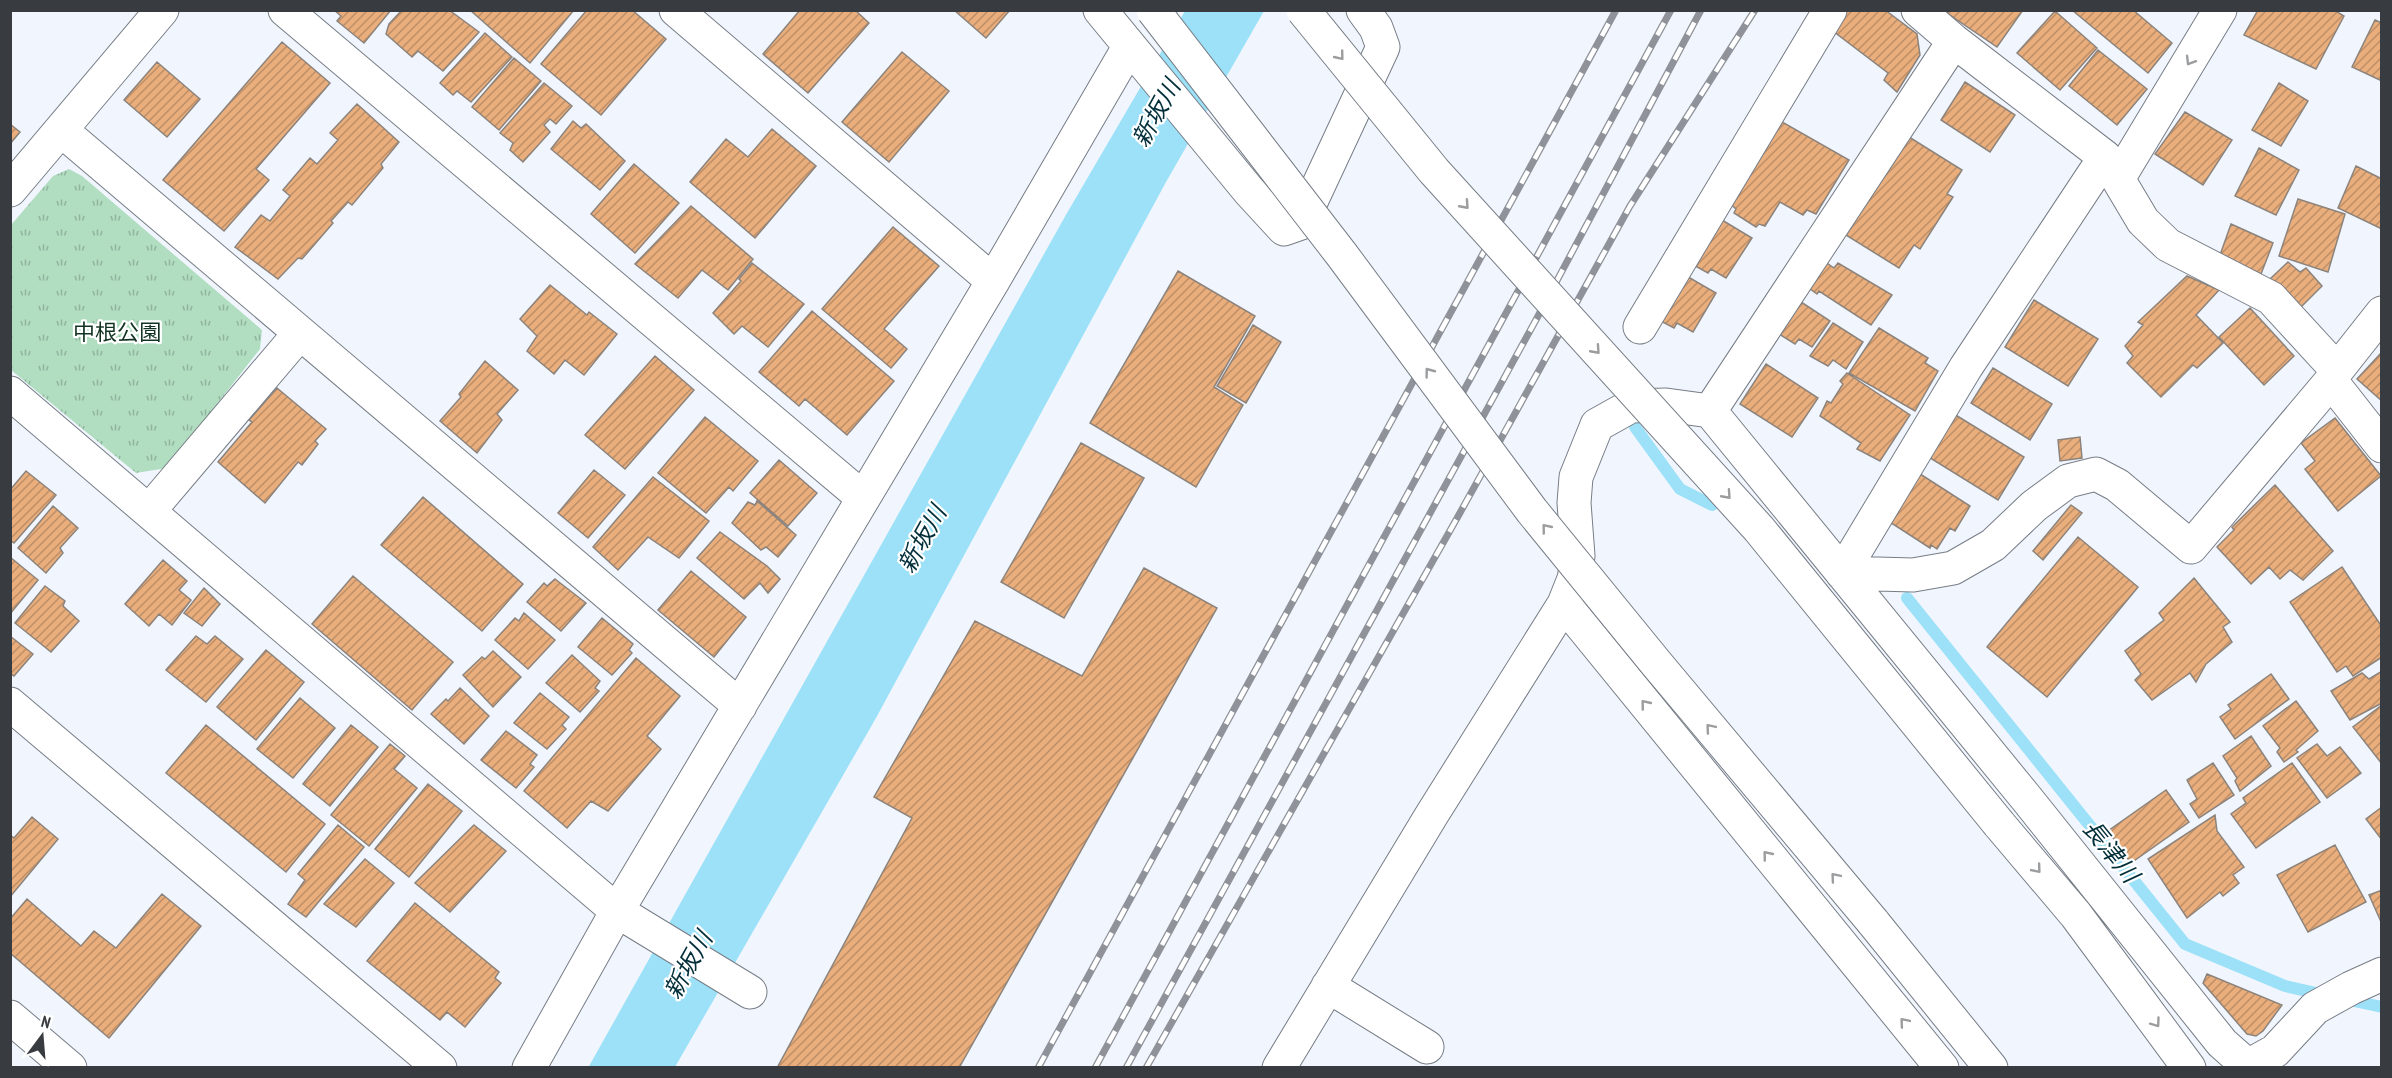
<svg xmlns="http://www.w3.org/2000/svg" width="2392" height="1078" font-family="'PT Sans Narrow','Noto Sans JP',sans-serif">
<defs>
<pattern id="grass-tufts" width="24" height="20" patternUnits="userSpaceOnUse" patternTransform="scale(1.5)"><rect width="24" height="20" fill="#b1ddc1"/><path d="M3 7l-1-3M5 7V3M7 7l1-3M15 17l-1-3M17 17v-4M19 17l1-3" fill="none" stroke="#91b49e"/></pattern>
<pattern id="building-hatch" width="6" height="6" patternUnits="userSpaceOnUse" patternTransform="scale(1.5)"><rect width="6" height="6" fill="#e9ae7c"/><path d="M-1 1l2-2M0 6l6-6M5 7l2-2" fill="none" stroke="#be8f67"/></pattern>
</defs>
<rect width="100%" height="100%" fill="#f1f6fe"/>
<path fill="url(#grass-tufts)" d="M69 169 82 176 262 330 260 349 167 468 136 473 11 370V225L53 176Z"/>
<path fill="#9ce1f8" d="M1185 11H1264L1166 182 876 718 675 1067 588 1068 1067 213Z"/>
<g fill="none" stroke-linecap="round" stroke-linejoin="round">
<path stroke="#9ce1f8" stroke-width="12" d="M1635 427 1680 489 1712 505
M1907 598 2185 944 2285 986 2325 995
M2345 999 2382 1007"/>
</g>
<path fill="url(#building-hatch)" stroke="#8c837c" stroke-width="1.5" d="M334 10H391L364 43 337 21 341 16Z
M402 10H449L479 32 443 71 418 51 412 57 386 34 389 24Z
M470 10H574L530 63Z
M587 10H632L666 39 601 115 541 64Z
M800 10H855L869 23 808 93 763 54Z
M954 10H1010L986 38Z
M1845 10H1885L1917 34 1920 55 1897 92 1884 80 1888 73 1833 31Z
M1949 10H2023L1997 47 1947 13Z
M2072 10H2133L2172 43 2148 73Z
M2258 10H2334L2344 16 2316 69 2244 35Z
M2055 11 2097 48 2060 90 2017 53Z
M2375 20 2382 23V81L2352 67Z
M485 33 512 57 471 102 457 91 453 95 440 83Z
M282 42 330 83 256 169 269 180 224 231 163 180Z
M2098 50 2147 89 2117 125 2069 86Z
M902 52 949 91 889 162 842 122Z
M514 58 541 81 499 130 472 107Z
M157 62 200 99 167 137 124 100Z
M1965 82 2015 115 1990 152 1941 120Z
M544 83 572 106 556 124 550 119 544 125 550 132 523 162 510 150 513 143 500 133Z
M2279 83 2308 101 2281 146 2252 130Z
M357 104 399 142 381 164 383 168 352 205 348 202 331 221 333 223 302 259 298 258 278 279 235 247 261 215 270 221 290 196 283 190 310 158 317 164 338 140 330 133Z
M2185 112 2232 140 2203 185 2155 154Z
M1775 118 1849 160 1816 214 1807 210 1803 215 1780 202 1765 226 1759 224 1756 227 1734 213 1736 209 1727 201Z
M573 121 581 128 586 124 625 161 600 190 551 149Z
M10 124 20 132 10 144Z
M772 129 816 166 755 238 690 182 726 139 748 157Z
M1909 137 1962 170 1947 194 1953 197 1920 249 1914 245 1899 268 1846 235Z
M2259 148 2299 170 2276 215 2235 196Z
M634 164 679 203 635 253 591 214Z
M2356 166 2382 179V229L2338 208Z
M2298 199 2345 214 2328 272 2279 256Z
M691 206 753 259 728 290 702 270 678 298 635 264Z
M1717 217 1752 238 1726 278 1711 269 1708 273 1688 262Z
M2231 224 2273 243 2261 274 2220 255Z
M893 227 939 266 884 329 907 349 891 368 822 309Z
M1824 261 1834 268 1838 263 1892 295 1871 325 1819 291 1817 294 1806 286Z
M2288 262 2300 272 2306 268 2322 286 2301 307 2270 279Z
M752 263 804 304 768 347 742 326 734 334 713 313 741 281 739 279Z
M1178 271 1255 316 1214 387 1243 405 1196 487 1090 423Z
M1683 274 1716 293 1693 332 1677 323 1674 328 1657 319Z
M2187 276 2219 290 2196 315 2223 343 2197 368 2193 365 2161 397 2127 363 2133 356 2125 346 2143 325 2138 322Z
M550 285 587 315 589 312 617 334 584 375 565 360 554 374 527 351 537 336 520 319Z
M1798 300 1830 321 1812 347 1799 339 1795 344 1776 332Z
M2034 300 2098 339 2068 386 2005 347Z
M2250 308 2294 356 2264 385 2219 337Z
M812 311 894 381 847 435 805 399 799 406 759 372Z
M1833 323 1863 342 1846 369 1833 360 1828 366 1810 356Z
M1253 325 1281 342 1246 403 1217 386Z
M1879 328 1928 358 1925 363 1938 371 1915 411 1849 373Z
M2382 352V401L2357 379Z
M655 356 694 390 625 469 585 435Z
M485 361 518 390 497 414 502 420 477 453 440 421 461 397 459 394Z
M1766 364 1818 398 1792 437 1740 404Z
M1993 368 2052 404 2030 440 1971 403Z
M1847 373 1910 415 1880 461 1857 449 1861 443 1820 416 1827 401 1831 403 1843 384 1840 381Z
M277 388 326 429 315 441 318 444 302 465 298 462 265 503 218 462 252 422 249 420Z
M1954 414 2024 457 1998 500 1927 456Z
M705 417 758 461 733 491 729 487 706 513 658 473Z
M2335 418 2381 476 2338 511 2305 469 2315 461 2301 443Z
M2080 437 2082 458 2060 461 2058 440Z
M1081 443 1144 478 1064 618 1001 582Z
M779 460 817 493 788 526 750 493Z
M594 470 625 495 588 538 558 513Z
M26 471 56 495 14 543 10 540V490Z
M1917 472 1970 506 1955 531 1950 528 1937 549 1931 545 1930 548 1893 524 1886 523Z
M653 477 709 521 679 558 648 537 618 570 593 547Z
M2275 485 2333 551 2303 580 2290 570 2280 579 2269 567 2251 584 2217 547 2234 530 2232 527Z
M423 497 523 584 482 631 381 545Z
M757 501 796 535 778 557 766 547 761 550 732 523 748 502 755 505Z
M2071 505 2082 513 2043 560 2033 551Z
M53 506 78 528 60 548 63 553 46 573 18 548Z
M720 532 767 566 780 579 768 593 760 583 744 599 697 558Z
M2078 537 2138 587 2047 697 1987 647Z
M10 557 38 580 10 614Z
M163 560 187 581 179 590 191 600 172 625 159 614 149 626 125 604Z
M2342 567 2382 627V657L2353 676 2346 666 2337 672 2290 602Z
M1144 568 1217 608 959 1068H777L912 818 874 797 975 621 1082 676Z
M691 571 746 617 714 657 658 610Z
M353 576 453 662 412 710 312 624Z
M2194 578 2230 622 2223 627 2232 642 2206 664 2196 682 2190 673 2152 700 2135 680 2141 674 2125 651 2164 620 2159 613Z
M555 579 586 603 561 631 527 602 544 583 547 586Z
M45 586 65 601 63 606 79 621 51 652 15 623Z
M204 588 220 604 202 626 184 613Z
M524 613 555 640 528 669 495 640 515 618 519 621Z
M602 618 633 644 629 650 632 653 612 675 578 647Z
M10 636 33 654 14 676 10 673Z
M196 636 207 644 215 636 243 659 206 702 166 670Z
M266 650 304 682 256 740 217 707Z
M493 651 521 677 493 707 463 675 482 657 485 659Z
M572 655 600 681 595 688 599 691 580 712 546 683Z
M636 658 680 696 647 736 661 749 608 811 591 801 567 828 524 791Z
M2382 671V703L2350 720 2331 691 2362 673 2369 679Z
M2271 674 2289 699 2235 739 2220 717 2231 709 2228 705Z
M460 688 489 716 464 744 431 714 446 699 448 701Z
M540 693 569 717 562 725 566 729 547 749 514 723Z
M300 698 335 728 293 778 257 749Z
M2296 701 2318 731 2296 750 2298 752 2284 762 2277 752 2280 748 2263 726Z
M2382 705V764L2353 727Z
M206 725 325 824 286 872 166 773Z
M351 725 378 747 330 806 303 784Z
M506 731 537 755 530 764 534 767 516 788 481 760Z
M2251 736 2271 766 2240 791 2235 781 2237 778 2223 756Z
M390 744 405 756 394 769 417 788 369 846 331 815Z
M2317 744 2327 756 2340 747 2361 773 2327 798 2297 758Z
M2213 763 2234 795 2199 818 2190 804 2197 799 2187 780Z
M2292 763 2320 802 2256 848 2231 814 2246 803 2243 798Z
M428 784 462 811 409 877 375 849Z
M2166 790 2189 822 2131 863 2108 831Z
M2382 807V840L2366 819Z
M2215 815 2217 831 2244 867 2233 875 2239 883 2223 896 2220 892 2187 918 2148 859Z
M32 817 58 839 10 897V835L14 838Z
M338 825 364 847 306 917 288 904 305 880 298 874Z
M474 825 506 851 450 912 415 883Z
M2335 845 2366 902 2308 932 2277 875Z
M365 859 394 883 356 927 324 904Z
M2382 890V924L2369 895Z
M162 894 201 926 109 1038 10 953V919L27 899 81 946 94 931 116 948Z
M415 903 499 972 495 978 501 983 465 1027 447 1012 440 1020 367 961Z
M2207 974 2282 1005 2263 1031 2256 1036 2247 1034 2203 983Z"/>
<g fill="none" stroke-linecap="round" stroke-linejoin="round">
<g stroke="#777d86" stroke-width="35">
<path id="minor" d="M285 10 862 497
M676 10 993 281
M1100 10 1249 191 1284 229 1301 223 1383 47 1376 28 1363 10
M1918 10 1954 41 2105 157 2143 221 2168 245 2271 298 2337 370
M61 130 740 706
M2105 157 1966 367 1842 573 1913 575 1953 568 1993 545 2034 506 2068 481 2096 474 2117 485 2191 547 2331 381 2337 370 2382 313
M2118 179 2220 10
M10 190 162 10
M1640 327 1830 10
M2331 381 2382 446
M10 393 617 911 750 992
M1710 411 1954 41
M149 511 300 333
M1564 604 1942 1068
M10 704 440 1068
M1999 824 2076 915 2189 1068
M1873 922 1991 1068
M1328 986 1427 1047
M10 1017 70 1068
M529 1068 617 911 993 281 1129 47
M1279 1068 1431 816 1564 604 1574 579 1578 556 1574 503 1576 477 1597 425 1631 406 1666 405 1710 411 2027 799 2222 1043 2248 1066 2275 1051 2315 1008 2351 988 2382 974"/>
</g>
<use href="#minor" stroke="#fff" stroke-width="33"/>
<g stroke="#8f9399" stroke-width="7">
<path id="rail" d="M1038 1068 1616 10
M1095 1068 1671 10
M1126 1068 1537 318 1701 10
M1146 1068 1456 520 1630 206 1755 10"/>
</g>
<use href="#rail" stroke="#fff" stroke-width="4.5" stroke-dasharray="14" stroke-linecap="butt"/>
<g stroke="#777d86" stroke-width="35" stroke-linecap="butt">
<path id="minor-bridge" d="M1153 10 1342 255 1532 511 1656 663 1873 922
M1303 10 1434 171 1759 529 1999 824"/>
</g>
<use href="#minor-bridge" stroke="#fff" stroke-width="33"/>
</g>
<defs><path id="oneway-chevron" d="M-2-3.5L2.5 0L-2 3.5" fill="none" stroke-width="1.6" stroke-linecap="round" stroke-linejoin="round" transform="scale(1.5)"/></defs>
<g stroke="#9c9d9f">
<use href="#oneway-chevron" transform="translate(1340 56) rotate(51)"/>
<use href="#oneway-chevron" transform="translate(2190 61) rotate(121)"/>
<use href="#oneway-chevron" transform="translate(1465 205) rotate(48)"/>
<use href="#oneway-chevron" transform="translate(1596 350) rotate(48)"/>
<use href="#oneway-chevron" transform="translate(1429 372) rotate(-127)"/>
<use href="#oneway-chevron" transform="translate(1727 495) rotate(48)"/>
<use href="#oneway-chevron" transform="translate(1546 528) rotate(-129)"/>
<use href="#oneway-chevron" transform="translate(1645 704) rotate(-129)"/>
<use href="#oneway-chevron" transform="translate(1710 728) rotate(-130)"/>
<use href="#oneway-chevron" transform="translate(1767 855) rotate(-129)"/>
<use href="#oneway-chevron" transform="translate(2037 869) rotate(50)"/>
<use href="#oneway-chevron" transform="translate(1835 877) rotate(-130)"/>
<use href="#oneway-chevron" transform="translate(1904 1022) rotate(-130)"/>
<use href="#oneway-chevron" transform="translate(2156 1023) rotate(54)"/>
</g>
<g text-anchor="middle" dominant-baseline="central" stroke-width="4.5" stroke-linejoin="round" paint-order="stroke">
<g font-size="22" fill="#133322" stroke="#fff">
<text x="117" y="332">中根公園</text>
</g>
<g font-size="24" font-style="italic" fill="#032f3b" stroke="#fff">
<text transform="translate(1156 113) rotate(-61)">新坂川</text>
<text transform="translate(922 539) rotate(-61)">新坂川</text>
<text transform="translate(2111 851) rotate(51)">長津川</text>
<text transform="translate(688 965) rotate(-61)">新坂川</text>
</g>
</g>
<rect width="2392" height="1078" fill="none" stroke="#383b3f" stroke-width="24"/>
<g transform="translate(42 1036) rotate(16)" stroke="#ffffff" stroke-width="4.5" paint-order="stroke">
<path d="M0-4.5L10 22L0 15L-10 22Z" fill="#383b3f"/>
<text y="-9" font-size="16" font-weight="bold" text-anchor="middle" fill="#383b3f">N</text>
</g>
</svg>
